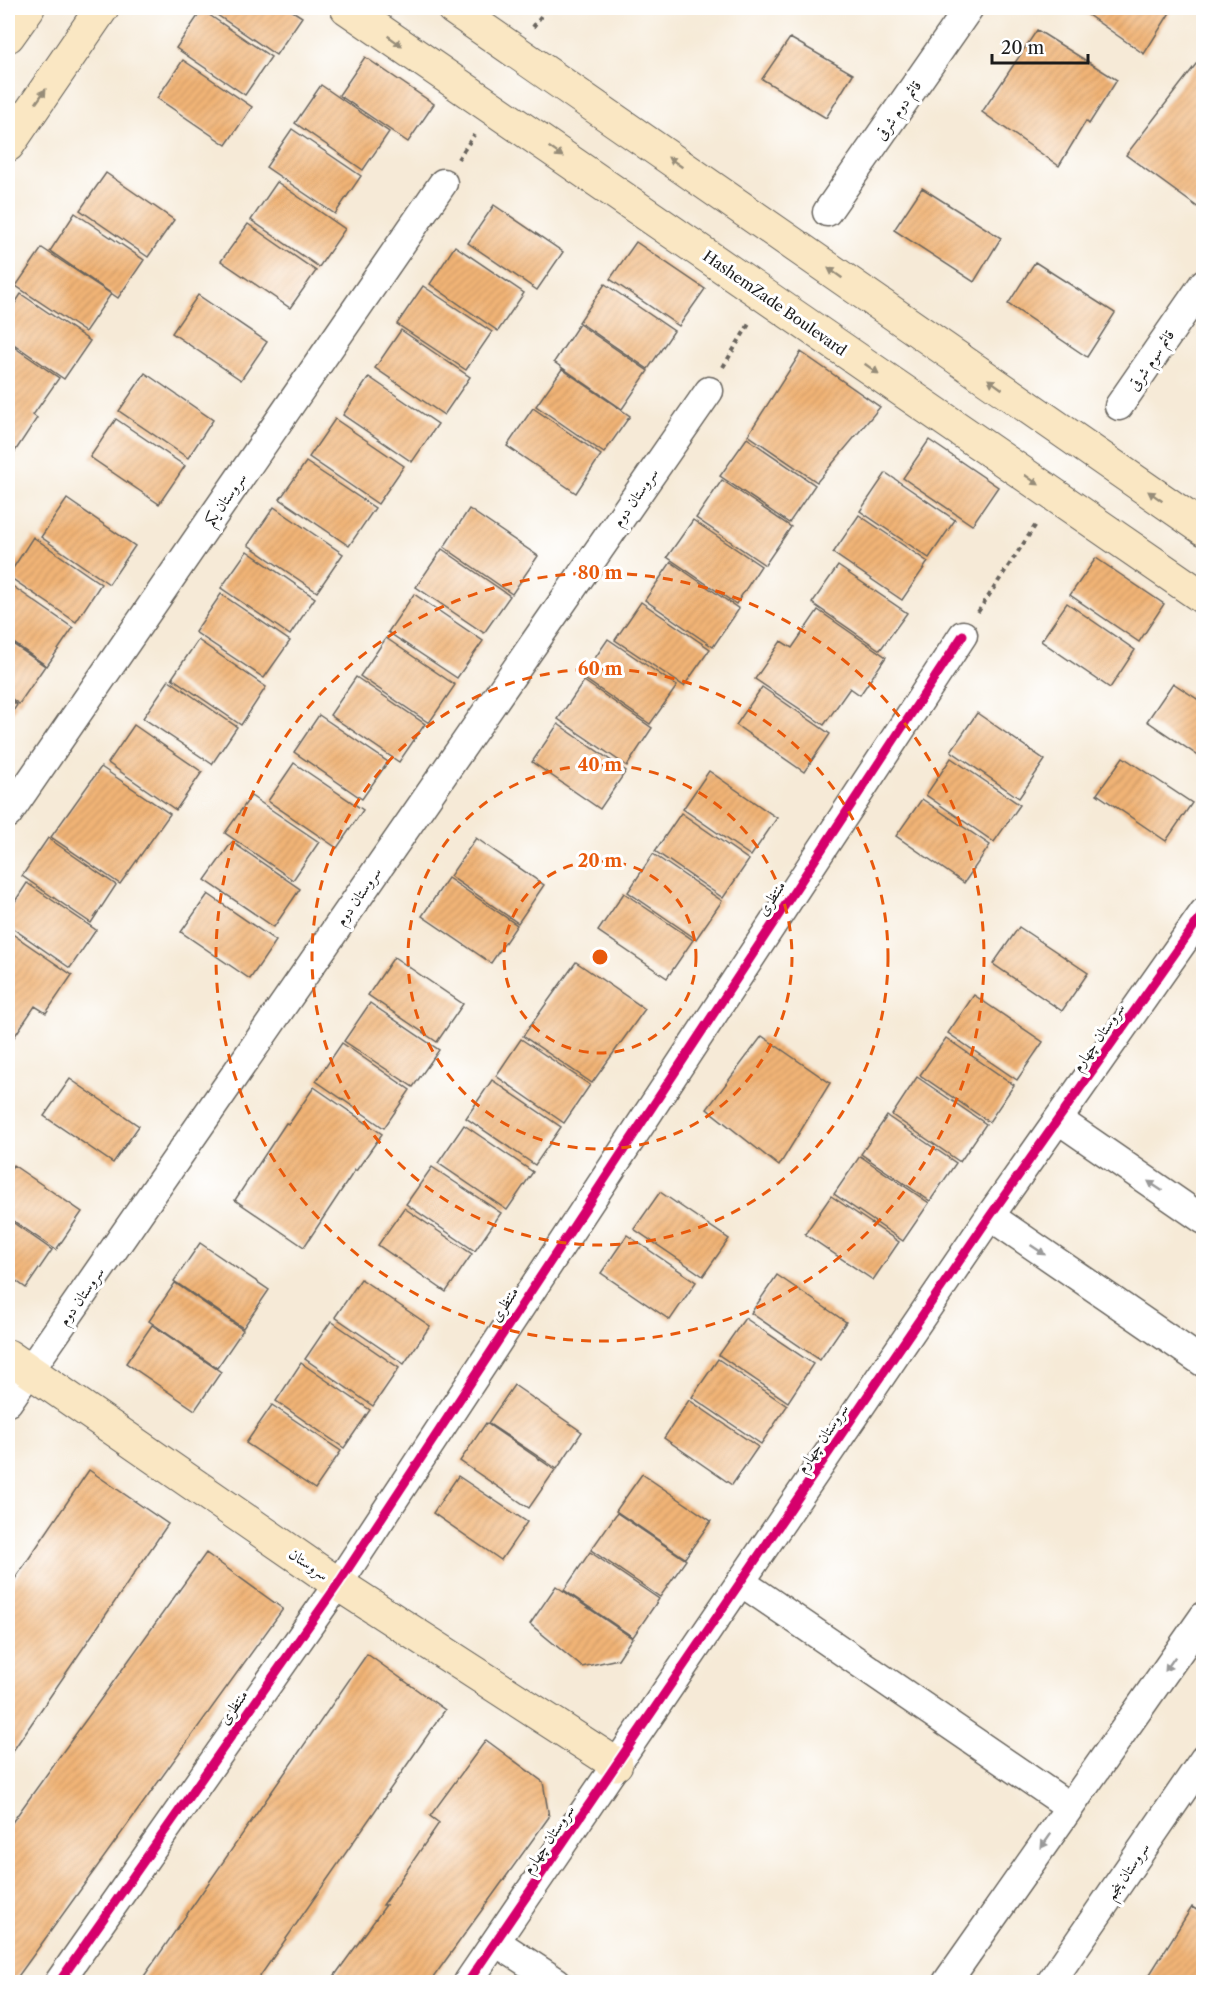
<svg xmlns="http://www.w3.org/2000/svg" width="1211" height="1990" font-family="'Libre Caslon Text',Amiri,serif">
<defs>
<pattern id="building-hatch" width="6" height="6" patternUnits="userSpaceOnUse" patternTransform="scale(1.5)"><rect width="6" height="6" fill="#f1b476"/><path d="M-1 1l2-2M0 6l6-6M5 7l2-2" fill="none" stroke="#ce9a66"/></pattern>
</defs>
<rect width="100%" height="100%" fill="#fff"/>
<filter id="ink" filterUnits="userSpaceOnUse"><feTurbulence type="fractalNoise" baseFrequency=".0167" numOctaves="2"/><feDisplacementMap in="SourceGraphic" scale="12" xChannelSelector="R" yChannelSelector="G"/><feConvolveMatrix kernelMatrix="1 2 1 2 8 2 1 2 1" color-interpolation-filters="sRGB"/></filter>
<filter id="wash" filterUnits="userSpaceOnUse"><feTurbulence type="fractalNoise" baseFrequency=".008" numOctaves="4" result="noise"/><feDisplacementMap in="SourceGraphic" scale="24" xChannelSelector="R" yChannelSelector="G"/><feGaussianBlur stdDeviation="1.35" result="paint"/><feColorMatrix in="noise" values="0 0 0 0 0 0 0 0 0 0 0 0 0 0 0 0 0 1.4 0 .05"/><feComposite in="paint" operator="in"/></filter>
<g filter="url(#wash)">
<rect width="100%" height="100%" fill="#f6ead7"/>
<g id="blocks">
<path fill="url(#building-hatch)" d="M207 8H288L302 17 276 55Z
M1078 8H1167L1171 11 1144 54Z
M202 10 271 57 245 95 176 48Z
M1037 30 1117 80 1089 124 1086 121 1059 166 982 112Z
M790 38 853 74 826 118 762 79Z
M1203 55V211L1126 155Z
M365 57 434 104 408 142 339 95Z
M183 60 252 107 226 145 157 98Z
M321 85 389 132 363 170 295 123Z
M292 129 361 176 335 214 266 167Z
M106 173 174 220 148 257 80 210Z
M277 182 345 229 319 267 251 220Z
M922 188 1001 238 974 282 894 230Z
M494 205 563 252 537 290 468 243Z
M75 213 144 260 118 298 50 251Z
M248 224 316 271 290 308 221 261Z
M636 242 705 289 679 326 610 279Z
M455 246 524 293 498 331 430 284Z
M42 248 111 294 85 332 16 286Z
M1035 262 1115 313 1087 357 1008 304Z
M605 284 674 331 648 369 579 322Z
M423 286 492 332 466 370 397 324Z
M21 294 90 341 64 379 8 340V314Z
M198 295 267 342 241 380 172 333Z
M579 324 648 371 622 409 554 362Z
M401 330 470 377 444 415 375 368Z
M8 343 59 378 33 415 37 418 12 456 8 453Z
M801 352 880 407 817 482 748 435Z
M562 369 630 416 604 453 536 406Z
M145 373 213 420 188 458 119 411Z
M369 377 438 424 412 462 343 415Z
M533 408 601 455 576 493 507 446Z
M116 419 185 466 159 504 90 457Z
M335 419 404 466 378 504 309 457Z
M747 438 815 485 789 523 720 476Z
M929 440 998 487 972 525 903 478Z
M306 462 375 508 349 546 280 499Z
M886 473 955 520 929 558 860 511Z
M722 480 791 527 765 565 696 518Z
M67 499 135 546 109 584 41 537Z
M274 507 343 554 317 592 248 545Z
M469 509 538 556 512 594 444 547Z
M859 515 928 562 902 600 833 553Z
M693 520 761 566 736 604 667 557Z
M33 537 101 584 76 622 8 576Z
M442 549 510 596 484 633 416 587Z
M247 551 315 598 290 635 221 588Z
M1096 558 1164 604 1139 642 1070 595Z
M671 562 739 609 713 647 645 600Z
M838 566 907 613 880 650 812 603Z
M8 583 73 628 47 666 8 639Z
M221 594 290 641 264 678 195 632Z
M414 594 483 641 457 678 388 632Z
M641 602 710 649 684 686 615 640Z
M1067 603 1135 650 1110 688 1041 641Z
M818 610 886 657 860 695 850 688 824 725 755 679 781 641 792 648Z
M386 638 455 685 429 723 360 676Z
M608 639 677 686 650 724 582 677Z
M198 640 266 687 241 725 172 678Z
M8 641 45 666 19 704 8 696Z
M356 677 425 724 399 762 330 715Z
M169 680 237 727 212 764 143 718Z
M584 681 652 728 627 766 558 719Z
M1173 683 1203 703V759L1147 721Z
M762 687 830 734 804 772 736 725Z
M8 698 17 705 8 719Z
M977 713 1045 760 1019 798 951 751Z
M319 715 388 762 362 799 294 752Z
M558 724 626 771 600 809 532 762Z
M134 725 202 772 176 810 108 763Z
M1123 757 1192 803 1166 841 1097 794Z
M951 758 1020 805 994 842 926 795Z
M294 763 363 810 337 848 268 801Z
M101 767 170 814 120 884 51 837Z
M709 771 777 818 751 856 683 809Z
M251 796 319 842 293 880 225 833Z
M922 799 990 845 964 883 896 836Z
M681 813 749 860 723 898 655 851Z
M48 838 116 885 91 923 22 876Z
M476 838 544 885 518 923 450 876Z
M232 842 300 889 274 927 205 880Z
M653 854 722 901 696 939 628 892Z
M448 878 517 925 491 963 422 916Z
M27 883 96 930 70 968 8 925V912Z
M624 893 693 940 667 978 598 931Z
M208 894 276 941 250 979 181 932Z
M1019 927 1088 973 1062 1011 993 964Z
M8 931 72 975 46 1013 35 1006 10 1043 8 1041Z
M394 957 463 1004 437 1042 368 995Z
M576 962 645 1009 592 1083 523 1036Z
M974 995 1043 1042 1017 1080 948 1033Z
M370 1003 439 1050 413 1087 344 1041Z
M762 1036 830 1083 779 1166 707 1109Z
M946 1038 1014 1085 989 1122 920 1075Z
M521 1039 590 1085 564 1123 496 1076Z
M342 1043 410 1090 384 1128 316 1081Z
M917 1077 986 1124 960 1162 892 1115Z
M70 1079 139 1126 113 1163 44 1116Z
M492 1080 561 1127 535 1165 466 1118Z
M314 1087 382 1134 356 1171 355 1170 304 1247 235 1200 286 1123 289 1124Z
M887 1116 956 1163 930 1201 861 1154Z
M464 1125 533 1172 507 1210 438 1163Z
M860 1156 929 1203 903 1241 834 1194Z
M13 1165 82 1212 56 1250 8 1217V1173Z
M432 1167 501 1213 475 1251 406 1204Z
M660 1192 729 1239 703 1276 634 1229Z
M831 1196 899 1242 873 1280 805 1234Z
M404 1208 472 1254 446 1292 378 1245Z
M8 1219 52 1250 26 1288 8 1275Z
M627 1235 696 1282 670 1320 601 1273Z
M200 1243 269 1290 243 1328 174 1281Z
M777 1275 846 1322 820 1360 751 1313Z
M361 1279 430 1326 404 1364 335 1317Z
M175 1283 243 1330 217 1368 149 1321Z
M745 1318 813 1364 788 1402 719 1355Z
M331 1321 399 1368 373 1406 305 1359Z
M152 1325 221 1372 195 1410 126 1363Z
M718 1359 787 1406 761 1444 692 1397Z
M301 1363 370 1410 344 1448 276 1401Z
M514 1385 582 1432 557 1469 488 1423Z
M689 1400 758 1447 732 1485 664 1438Z
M272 1405 341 1451 315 1489 246 1443Z
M486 1423 555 1470 529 1508 460 1461Z
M89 1470 168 1524 8 1758V1589Z
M642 1474 711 1521 685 1558 616 1511Z
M458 1476 527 1522 501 1560 433 1513Z
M617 1513 686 1560 660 1597 591 1550Z
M590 1552 659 1599 633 1637 564 1590Z
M206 1553 283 1609 14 1982H8V1828Z
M556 1586 632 1638 618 1659 582 1667 530 1624Z
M367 1654 445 1710 418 1749 256 1982H140Z
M486 1740 543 1782 549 1817 430 1982H320L322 1979 330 1982 386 1905H383L439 1823 430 1816Z
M1192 1907 1203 1914V1982H1145Z"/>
</g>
</g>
<g filter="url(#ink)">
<use href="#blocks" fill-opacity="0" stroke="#68645d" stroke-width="1.5"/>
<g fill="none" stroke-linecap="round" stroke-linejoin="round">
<g stroke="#68645d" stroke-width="31">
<path id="street" d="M827 212 969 8
M1119 406 1204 283
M8 814 443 183
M1059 1120 1204 1220
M990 1216 1204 1363
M8 1402 709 391
M741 1582 1070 1807
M496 1942 557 1982
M59 1982 338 1584 963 635
M468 1982 990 1216 1204 912
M947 1982 1204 1616
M1051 1982 1204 1759"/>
</g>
<g stroke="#68645d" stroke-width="35">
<path id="secondary" d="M347 8 1204 598
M453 8 1204 529
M8 36 28 8
M8 145 102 8
M8 1356 338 1584 616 1764"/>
</g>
<path stroke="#68645d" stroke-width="4" stroke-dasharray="4.5 4.5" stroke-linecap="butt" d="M533 27 547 8
M458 159 474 135
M723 367 749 324
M978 612 1037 523"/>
<use href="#street" stroke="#fff" stroke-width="28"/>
<use href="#secondary" stroke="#fae7c3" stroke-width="33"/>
<g stroke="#fff" stroke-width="13">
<path id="cycleway" d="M59 1982 338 1584 963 635
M468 1982 990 1216 1204 912"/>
</g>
<use href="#cycleway" stroke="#d6006c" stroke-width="9"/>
</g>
<defs><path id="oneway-solid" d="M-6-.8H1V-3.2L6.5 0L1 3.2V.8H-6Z" transform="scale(1.5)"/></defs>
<g fill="#968c78">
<use href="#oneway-solid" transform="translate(395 41) rotate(35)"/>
<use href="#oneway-solid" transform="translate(41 96) rotate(-55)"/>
<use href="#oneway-solid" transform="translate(556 152) rotate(35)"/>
<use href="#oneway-solid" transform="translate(675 162) rotate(-145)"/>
<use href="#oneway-solid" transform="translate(835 273) rotate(-145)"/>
<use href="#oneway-solid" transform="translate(872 369) rotate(35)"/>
<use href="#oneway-solid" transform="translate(995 384) rotate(-145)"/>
<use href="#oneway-solid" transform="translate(1032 480) rotate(35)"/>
<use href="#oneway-solid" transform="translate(1155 496) rotate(-145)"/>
</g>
<g fill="#999">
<use href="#oneway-solid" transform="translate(1155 1186) rotate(-146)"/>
<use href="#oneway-solid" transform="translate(1038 1250) rotate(34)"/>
<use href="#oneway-solid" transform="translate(1170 1664) rotate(125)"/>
<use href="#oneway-solid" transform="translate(1046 1841) rotate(125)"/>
</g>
</g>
<g fill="none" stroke="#e8590c" stroke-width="3" stroke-dasharray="10 8">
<circle cx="600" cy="957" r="96"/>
<circle cx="600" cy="957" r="192"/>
<circle cx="600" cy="957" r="288"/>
<circle cx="600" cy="957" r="384"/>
</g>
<g text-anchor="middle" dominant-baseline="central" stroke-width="6" stroke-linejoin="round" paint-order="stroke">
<g font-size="15" fill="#1c1c1c" stroke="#fff">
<text transform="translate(898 110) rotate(-55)">قائم دوم شرقی</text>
<text transform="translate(775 303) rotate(35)">HashemZade Boulevard</text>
<text transform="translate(1151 360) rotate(-56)">قائم سوم شرقی</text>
<text transform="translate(635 497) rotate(-55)">سروستان دوم</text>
<text transform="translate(225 499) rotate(-55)">سروستان یکم</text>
<text transform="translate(358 896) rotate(-55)">سروستان دوم</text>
<text transform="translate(771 898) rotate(-57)">منتظری</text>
<text transform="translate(1098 1037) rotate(-55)">سروستان چهارم</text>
<text transform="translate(81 1296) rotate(-55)">سروستان دوم</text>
<text transform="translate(504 1304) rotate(-57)">منتظری</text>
<text transform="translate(822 1438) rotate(-56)">سروستان چهارم</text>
<text transform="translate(309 1564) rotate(34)">سروستان</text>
<text transform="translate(233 1707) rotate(-55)">منتظری</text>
<text transform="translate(548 1839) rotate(-56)">سروستان چهارم</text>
<text transform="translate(1127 1871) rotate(-56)">سروستان پنجم</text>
</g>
</g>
<circle cx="600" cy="957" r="9" fill="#e8590c" stroke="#fff" stroke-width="3"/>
<g font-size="18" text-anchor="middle" font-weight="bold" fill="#e8590c" stroke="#fff" stroke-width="6" stroke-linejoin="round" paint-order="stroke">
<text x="600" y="579">80 m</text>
<text x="600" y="675">60 m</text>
<text x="600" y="771">40 m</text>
<text x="600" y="867">20 m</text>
</g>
<rect width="1211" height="1990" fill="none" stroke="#fff" stroke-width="30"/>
<path d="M992 54v9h96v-9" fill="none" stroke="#1c1c1c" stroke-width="3"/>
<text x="1001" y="54" font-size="18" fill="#1c1c1c" stroke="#ffffff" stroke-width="4.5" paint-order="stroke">20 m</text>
</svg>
